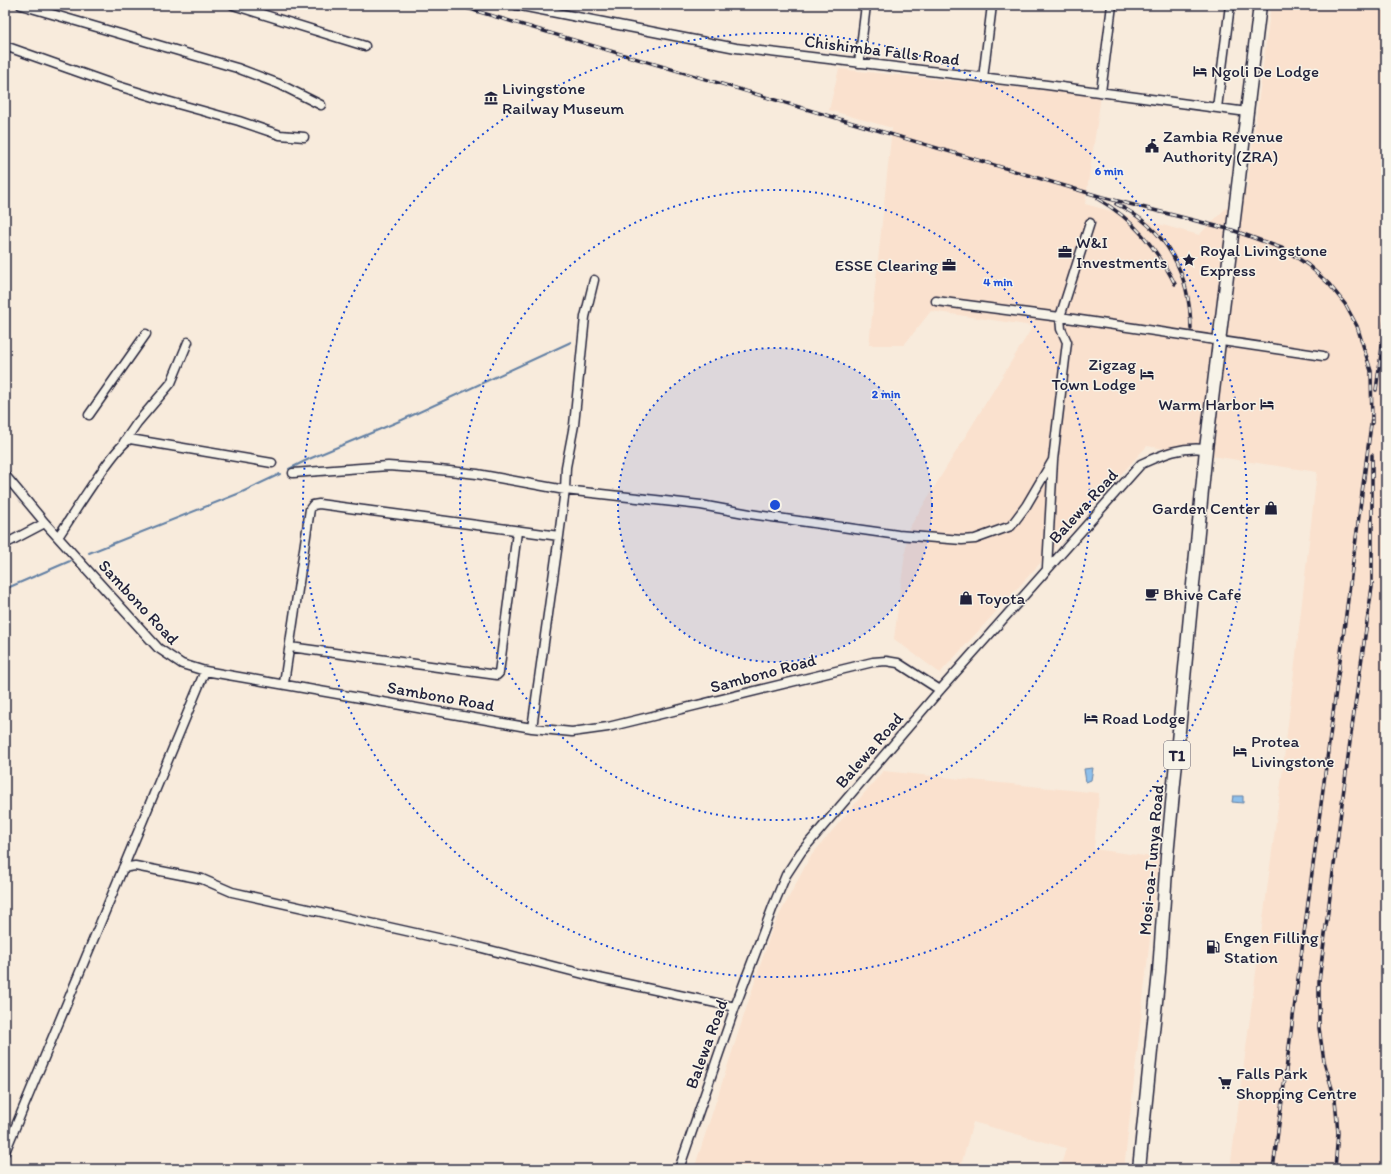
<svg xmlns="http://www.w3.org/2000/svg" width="1391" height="1174" font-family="Itim,sans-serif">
<rect width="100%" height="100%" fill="#f8ebdc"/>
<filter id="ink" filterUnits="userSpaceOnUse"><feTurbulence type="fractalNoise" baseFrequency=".025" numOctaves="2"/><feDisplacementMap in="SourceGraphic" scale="8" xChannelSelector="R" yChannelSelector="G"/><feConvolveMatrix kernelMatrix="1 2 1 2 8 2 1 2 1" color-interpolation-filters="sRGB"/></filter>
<g filter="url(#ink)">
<path fill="#fae1ce" d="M1271 5H1386V1169H1230L1282 776 1317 472 1147 446 940 673 894 639 908 530 1033 326 931 311 904 345H869L892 128 829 110 839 69 1101 96 1085 204 1199 235 1247 187Z
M883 771 1099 793 1094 849 1159 858 1124 1169H1060L1066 1148 973 1122 960 1169H694L772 929 810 857Z"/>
<path fill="#8ebfea" stroke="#6380a4" d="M1093 768 1091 780 1086 782 1084 769Z
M1233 796H1243V803L1232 802Z"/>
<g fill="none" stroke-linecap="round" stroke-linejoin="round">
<path stroke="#6380a4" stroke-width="2" d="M289 469 309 459 402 420 571 342
M89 553 240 493 280 474
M5 589 70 561"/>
<g stroke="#22223b" stroke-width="11">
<path id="minor" d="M21 5 237 68 279 84 321 105
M233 5 365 46
M516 5 736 48 1047 85 1247 112
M5 46 115 85 167 101 239 121 280 135 304 137
M859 63 866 5
M983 78 992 5
M1101 92 1112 5
M1217 108 1230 5
M936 301 1060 317 1323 356
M89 415 146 334
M124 442 137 423 171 383 188 342
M293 473 388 466 430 469 477 474 565 490 701 505 750 514 898 535 962 540 975 539 1011 526 1026 506 1053 460
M5 475 45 523 158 648 182 664 205 671 532 728 572 732 608 727 873 662 886 661 898 663 940 690
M58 537C71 518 114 447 130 439L272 463
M5 544 45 523
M1047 568 1053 460 1067 342 1061 329 1060 317 1090 223
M290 647 497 675 499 673 517 532
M284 683 310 509 313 505 319 504 559 536
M532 728 559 536 565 490 566 467 574 425 585 317 594 280
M123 868 135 866 202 879 232 892 478 947 599 978 735 1007
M5 1152 205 671
M679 1169 735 1007 774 904 786 875 801 852 940 690 1141 464C1163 454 1182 446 1206 449"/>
</g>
<g stroke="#22223b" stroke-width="15">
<path id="highway" d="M1139 1169 1159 972 1167 856 1206 449 1260 5"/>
</g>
<use href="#minor" stroke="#f7f3e8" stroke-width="8"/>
<use href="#highway" stroke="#f7f3e8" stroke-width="12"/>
<g stroke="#22223b" stroke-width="3.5">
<path id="rail" d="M456 5 1102 197 1232 230 1284 249 1308 265 1329 284 1345 304 1357 326 1371 371 1372 423
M1098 199C1133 219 1156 247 1175 284
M1116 204C1167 228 1190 274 1191 329
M1376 390 1386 318
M1273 1169 1372 417
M1335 1169 1338 1133 1335 1099 1324 1061 1319 1028V981L1351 734 1372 587V455"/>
</g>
<use href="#rail" stroke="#f7f3e8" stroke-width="2" stroke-dasharray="6" stroke-linecap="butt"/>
</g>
</g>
<circle cx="775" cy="505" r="157" fill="#1d4ed8" fill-opacity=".12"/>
<g fill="none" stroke="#1d4ed8" stroke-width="2" stroke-dasharray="2 4">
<circle cx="775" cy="505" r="157"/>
<circle cx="775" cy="505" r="315"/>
<circle cx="775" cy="505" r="472"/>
</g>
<defs>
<g id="hotel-bare" transform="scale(1.08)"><path d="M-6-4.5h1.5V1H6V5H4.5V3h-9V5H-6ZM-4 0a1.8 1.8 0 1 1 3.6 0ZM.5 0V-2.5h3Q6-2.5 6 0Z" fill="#22223b" stroke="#f7f3e8" stroke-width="2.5" paint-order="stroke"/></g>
<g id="museum-bare" transform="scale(1.08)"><path d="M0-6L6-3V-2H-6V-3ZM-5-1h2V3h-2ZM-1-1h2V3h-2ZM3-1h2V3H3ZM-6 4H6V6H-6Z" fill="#22223b" stroke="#f7f3e8" stroke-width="2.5" paint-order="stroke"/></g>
<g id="civic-bare" transform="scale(1.08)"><path d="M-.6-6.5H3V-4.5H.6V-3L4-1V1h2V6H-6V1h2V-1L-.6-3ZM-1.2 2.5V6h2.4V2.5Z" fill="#22223b" stroke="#f7f3e8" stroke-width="2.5" paint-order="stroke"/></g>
<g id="office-bare" transform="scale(1.08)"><path d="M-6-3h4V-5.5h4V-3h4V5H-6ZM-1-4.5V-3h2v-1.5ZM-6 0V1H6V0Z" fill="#22223b" stroke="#f7f3e8" stroke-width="2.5" paint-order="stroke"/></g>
<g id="sight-bare" transform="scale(1.08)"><path d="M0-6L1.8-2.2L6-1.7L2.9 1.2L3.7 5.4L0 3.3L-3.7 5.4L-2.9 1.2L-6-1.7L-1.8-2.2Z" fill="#22223b" stroke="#f7f3e8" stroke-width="2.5" paint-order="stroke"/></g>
<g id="shop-bare" transform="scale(1.08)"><path d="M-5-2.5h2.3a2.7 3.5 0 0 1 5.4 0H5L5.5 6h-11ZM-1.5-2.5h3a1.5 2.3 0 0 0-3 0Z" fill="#22223b" stroke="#f7f3e8" stroke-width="2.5" paint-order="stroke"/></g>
<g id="cafe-bare" transform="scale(1.08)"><path d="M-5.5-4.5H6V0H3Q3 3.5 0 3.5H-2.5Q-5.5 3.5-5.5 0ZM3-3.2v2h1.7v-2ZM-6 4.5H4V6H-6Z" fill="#22223b" stroke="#f7f3e8" stroke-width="2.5" paint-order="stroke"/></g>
<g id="fuel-bare" transform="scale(1.08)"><path d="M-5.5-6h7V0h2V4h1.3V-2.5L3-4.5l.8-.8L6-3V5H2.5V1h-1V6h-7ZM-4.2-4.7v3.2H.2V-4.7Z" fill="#22223b" stroke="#f7f3e8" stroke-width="2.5" paint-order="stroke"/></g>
<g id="supermarket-bare" transform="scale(1.08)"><path d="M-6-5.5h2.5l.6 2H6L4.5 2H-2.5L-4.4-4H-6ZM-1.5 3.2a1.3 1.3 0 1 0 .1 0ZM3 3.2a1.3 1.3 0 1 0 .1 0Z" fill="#22223b" stroke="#f7f3e8" stroke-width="2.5" paint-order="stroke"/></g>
</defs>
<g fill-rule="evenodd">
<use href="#hotel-bare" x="1200" y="71"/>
<use href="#museum-bare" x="491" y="98"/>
<use href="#civic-bare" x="1152" y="146"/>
<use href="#office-bare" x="1065" y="252"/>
<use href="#sight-bare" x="1189" y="260"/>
<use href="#office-bare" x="949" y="265"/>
<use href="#hotel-bare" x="1147" y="374"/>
<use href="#hotel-bare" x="1267" y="404"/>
<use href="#shop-bare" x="1271" y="508"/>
<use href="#cafe-bare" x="1152" y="594"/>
<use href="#shop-bare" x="966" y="598"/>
<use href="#hotel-bare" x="1091" y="718"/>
<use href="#hotel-bare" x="1240" y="751"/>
<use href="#fuel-bare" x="1213" y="947"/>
<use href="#supermarket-bare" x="1225" y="1083"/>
</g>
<g text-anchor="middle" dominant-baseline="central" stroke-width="3" stroke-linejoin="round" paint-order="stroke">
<rect fill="#f7f3e8" stroke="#62616f" stroke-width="1" x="1164" y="741" width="26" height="28" rx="3"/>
<g font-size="16" font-weight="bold" fill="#22223b">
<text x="1177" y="755">T1</text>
</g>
<g font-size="17" fill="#22223b" stroke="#f7f3e8">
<text transform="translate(882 50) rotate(7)">Chishimba Falls Road</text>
<text transform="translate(1083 506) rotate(-48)">Balewa Road</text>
<text transform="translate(139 602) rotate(47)">Sambono Road</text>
<text transform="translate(763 673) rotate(-15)">Sambono Road</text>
<text transform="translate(441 696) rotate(10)">Sambono Road</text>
<text transform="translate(869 750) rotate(-49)">Balewa Road</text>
<text transform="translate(1151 860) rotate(-85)">Mosi-oa-Tunya Road</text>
<text transform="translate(706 1044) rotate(-70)">Balewa Road</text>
</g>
<g font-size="17" fill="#22223b" stroke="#f7f3e8" text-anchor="start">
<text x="1211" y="71">Ngoli De Lodge</text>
<text x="502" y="88">Livingstone<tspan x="502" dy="20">Railway Museum</tspan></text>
<text x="1163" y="136">Zambia Revenue<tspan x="1163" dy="20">Authority (ZRA)</tspan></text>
<text x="1076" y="242">W&amp;I<tspan x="1076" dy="20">Investments</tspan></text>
<text x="1200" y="250">Royal Livingstone<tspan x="1200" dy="20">Express</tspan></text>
<text x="938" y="265" text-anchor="end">ESSE Clearing</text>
<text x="1136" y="364" text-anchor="end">Zigzag<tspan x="1136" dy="20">Town Lodge</tspan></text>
<text x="1256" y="404" text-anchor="end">Warm Harbor</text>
<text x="1260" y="508" text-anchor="end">Garden Center</text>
<text x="1163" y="594">Bhive Cafe</text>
<text x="977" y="598">Toyota</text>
<text x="1102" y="718">Road Lodge</text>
<text x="1251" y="741">Protea<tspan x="1251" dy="20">Livingstone</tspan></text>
<text x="1224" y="937">Engen Filling<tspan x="1224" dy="20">Station</tspan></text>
<text x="1236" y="1073">Falls Park<tspan x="1236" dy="20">Shopping Centre</tspan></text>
</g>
</g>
<circle cx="775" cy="505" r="6" fill="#1d4ed8" stroke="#f7f3e8" stroke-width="2"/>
<g font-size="12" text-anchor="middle" font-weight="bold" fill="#1d4ed8" stroke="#f7f3e8" stroke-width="3" stroke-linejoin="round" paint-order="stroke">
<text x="1109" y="175">6 min</text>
<text x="998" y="286">4 min</text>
<text x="886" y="398">2 min</text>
</g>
<rect width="1391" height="1174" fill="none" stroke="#f7f3e8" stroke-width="20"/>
<rect x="10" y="10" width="1371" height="1154" fill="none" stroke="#22223b" stroke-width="1.5" filter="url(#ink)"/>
</svg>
